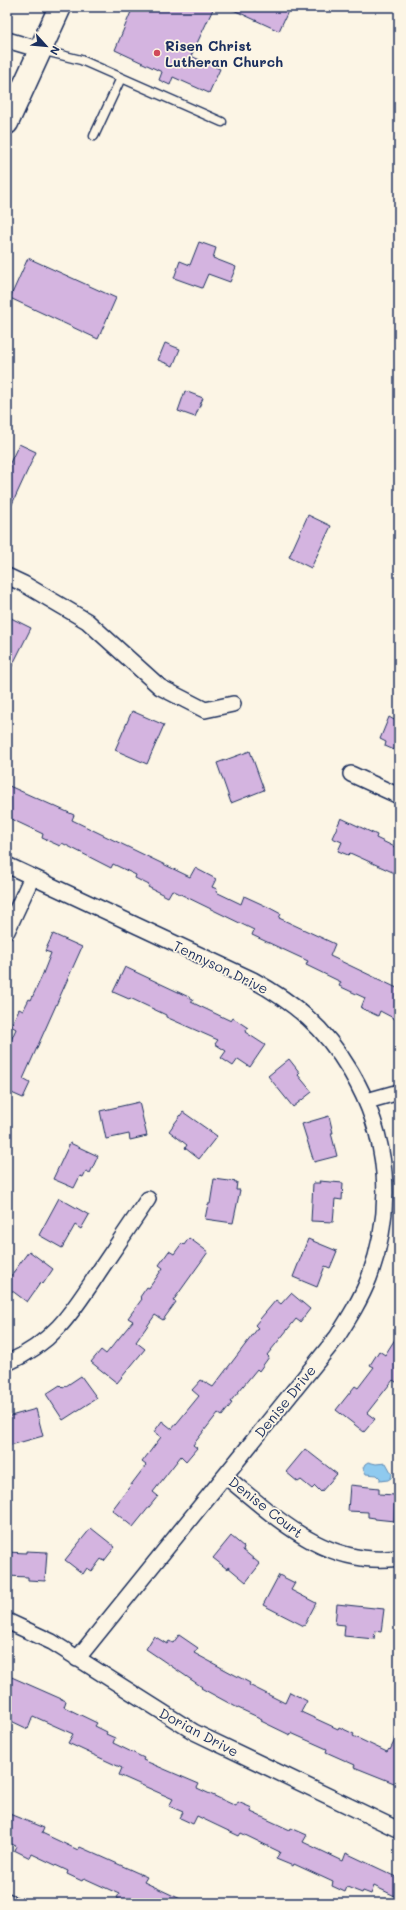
<svg xmlns="http://www.w3.org/2000/svg" width="406" height="1910" font-family="Mali,sans-serif">
<rect width="100%" height="100%" fill="#fcf5e5"/>
<filter id="ink" filterUnits="userSpaceOnUse"><feTurbulence type="fractalNoise" baseFrequency=".025" numOctaves="2"/><feDisplacementMap in="SourceGraphic" scale="8" xChannelSelector="R" yChannelSelector="G"/><feConvolveMatrix kernelMatrix="1 2 1 2 8 2 1 2 1" color-interpolation-filters="sRGB"/></filter>
<g filter="url(#ink)">
<path fill="#8fcaef" stroke="#618cb5" d="M368 1462 376 1464 386 1463 392 1474 391 1478 388 1480 380 1481V1478L377 1475 366 1474 363 1468 365 1464Z"/>
<path fill="#d4b4e0" stroke="#1b2f5e" d="M133 7H214L191 56 220 69 209 93 173 77 170 85 159 80 162 72 115 50Z
M227 7H290L279 31Z
M199 242 216 248 213 258 236 267 230 282 208 274 202 288 174 278 180 261 190 265Z
M28 258 116 298 98 339 10 298Z
M165 343 180 349 173 366 158 360Z
M185 391 203 398 195 417 178 411Z
M19 444 36 452 7 515V469Z
M308 515 331 526 311 568 289 557Z
M7 616 31 628 7 676Z
M132 711 164 725 147 764 115 750Z
M399 714V752L385 746 386 742 380 739 389 717 396 721Z
M250 751 264 790 231 803 217 763Z
M7 785 74 815 72 820 190 877 195 868 216 879 212 887 217 889 216 892 241 904 244 896 268 907 281 914 279 918 335 944 330 956 399 989V1021L380 1011 378 1016 361 1008 365 998 339 986 341 982 306 965 308 961 252 935 254 930 172 890 168 897 148 887 149 885 135 878 136 875 113 864 111 868 62 843 60 846 42 838 43 834 7 817Z
M341 818 377 835 376 838 399 849V875L350 853 348 855 338 851 342 842 332 838Z
M53 934 82 947 23 1079 30 1083 23 1098 7 1091V1049L16 1029 11 1026 19 1009 23 1011 29 999 31 1000 42 976 51 953 45 951Z
M125 967 193 999 191 1002 231 1021 233 1018 248 1028 245 1032 265 1045 250 1067 238 1059 233 1066 221 1058 226 1051 215 1044 218 1040 166 1017V1015L130 998 129 999 113 992Z
M289 1059 300 1073 298 1075 312 1092 293 1107 268 1076Z
M139 1102 147 1136 130 1140 129 1134 106 1139 100 1111Z
M183 1112 217 1136 199 1159 185 1148 187 1145 169 1131Z
M329 1116 333 1133H331L337 1156 314 1162 302 1124Z
M70 1143 98 1156 90 1173 86 1171 83 1177 80 1176 74 1188 53 1179Z
M214 1179 237 1182 236 1190H240L233 1223 205 1219 208 1204H210Z
M319 1181 343 1183 342 1200 335 1199 333 1222 311 1221 313 1183H320Z
M59 1198 89 1215 81 1229 75 1225 62 1248 39 1235Z
M189 1238 208 1252 173 1301 176 1302 163 1320 155 1315 136 1342 145 1349 117 1383 91 1362 101 1350 106 1354 133 1321 128 1318 142 1299 140 1297 147 1287 149 1288 163 1268 159 1265 169 1251 174 1254 182 1243 184 1245Z
M308 1239 337 1251 330 1268 325 1266 317 1287 293 1277Z
M29 1251 53 1269 43 1284 41 1282 27 1302 7 1287V1281Z
M291 1293 310 1309 300 1322 296 1319 267 1355 269 1357 259 1371 257 1369 230 1402 232 1403 222 1416 218 1413 193 1445 197 1448 186 1461 181 1456 153 1492 158 1496 133 1527 112 1510 146 1465 142 1462 161 1437 154 1432 162 1421 172 1429 199 1396 192 1390 201 1380 213 1387 258 1328 255 1325 276 1300 281 1304Z
M399 1333V1384L393 1380 367 1413 375 1419 364 1432 336 1410 355 1386 358 1388 374 1367 370 1365 379 1351 385 1355Z
M81 1376 97 1398 63 1420 46 1394 60 1385 63 1388Z
M36 1409 43 1436 7 1446V1417Z
M305 1449 337 1474 321 1492 315 1486 312 1489 301 1480 298 1482 286 1472Z
M350 1485 379 1488V1494L395 1495 394 1521 375 1519V1518L368 1517V1512L348 1511Z
M91 1528 115 1547 104 1561 101 1559 92 1571 87 1568 83 1574 65 1560Z
M231 1536 244 1547 243 1550 260 1564 246 1582 228 1567 227 1569 213 1558Z
M26 1551 47 1552 45 1581 28 1580V1577L7 1576V1552L26 1553Z
M279 1575 295 1583 291 1590 316 1603 304 1626 263 1605Z
M337 1604 384 1609 381 1632 375 1631 374 1639 344 1636 345 1625 335 1624Z
M179 1635 198 1648 194 1653 250 1683 249 1685 285 1703 290 1692 307 1701 301 1712 338 1729 339 1727 354 1734 353 1736 387 1752 389 1749 390 1750 399 1732V1785L354 1767 355 1765 326 1752 327 1749 291 1733 290 1735 261 1721 262 1719 236 1707 201 1688 202 1687 146 1649 154 1636 167 1644 169 1641 173 1643Z
M7 1675 66 1701 64 1707 97 1723 95 1726 107 1732 106 1734 115 1738 113 1743 144 1758 143 1760 199 1784 197 1788 236 1806 238 1802 252 1808 251 1812 290 1830 291 1828 307 1835 303 1842 343 1861 346 1853 399 1878V1898L374 1886 371 1894 363 1891 362 1893 347 1887 345 1892 332 1886 333 1882 294 1864 293 1866 276 1859 280 1852 241 1833 239 1836 197 1816 193 1824 180 1818 183 1812 169 1806 173 1799 119 1775 122 1768 68 1743 73 1734 33 1716 28 1729 7 1719Z
M7 1813 44 1828 42 1833 78 1850 80 1847 147 1877 144 1882 189 1903H127L117 1898 119 1894 84 1878 82 1881 67 1874 68 1871 32 1854 30 1858 14 1850 16 1846 7 1842Z"/>
<g fill="none" stroke-linecap="round" stroke-linejoin="round">
<g stroke="#1b2f5e" stroke-width="11">
<path id="service" d="M41 50 81 60 222 122
M94 136 121 78"/>
</g>
<g stroke="#1b2f5e" stroke-width="18">
<path id="minor" d="M7 40 41 50
M7 576 24 584 87 621 160 687 205 710 233 704
M351 774 399 796
M7 865 253 980C273 991 291 1003 308 1018 325 1033 339 1052 351 1072 389 1136 395 1208 369 1278 361 1299 349 1318 337 1337L77 1659
M7 931 32 877
M367 1101 399 1092
M7 1363C54 1343 73 1311 100 1270 116 1246 132 1223 148 1199
M225 1476C277 1518 325 1568 399 1558
M7 1621 52 1642 194 1732 399 1830
M7 1901 11 1903"/>
</g>
<g stroke="#1b2f5e" stroke-width="25">
<path id="secondary" d="M7 123 60 7"/>
</g>
<use href="#service" stroke="#fcf5e5" stroke-width="8"/>
<use href="#minor" stroke="#fcf5e5" stroke-width="15"/>
<use href="#secondary" stroke="#fcf5e5" stroke-width="22"/>
</g>
</g>
<circle fill="#d1495b" stroke="#fcf5e5" stroke-width="1.5" cx="157" cy="53" r="4"/>
<g text-anchor="middle" dominant-baseline="central" stroke-width="3.5" stroke-linejoin="round" paint-order="stroke">
<g font-size="14" font-weight="bold" fill="#1b2f5e" stroke="#fcf5e5" text-anchor="start">
<text x="165" y="45">Risen Christ<tspan x="165" dy="16">Lutheran Church</tspan></text>
</g>
<g font-size="14" fill="#1b2f5e" stroke="#fcf5e5">
<text transform="translate(221 967) rotate(26)">Tennyson Drive</text>
<text transform="translate(285 1401) rotate(-51)">Denise Drive</text>
<text transform="translate(266 1507) rotate(38)">Denise Court</text>
<text transform="translate(199 1732) rotate(28)">Dorian Drive</text>
</g>
</g>
<rect width="406" height="1910" fill="none" stroke="#fcf5e5" stroke-width="24"/>
<rect x="12" y="12" width="382" height="1886" fill="none" stroke="#1b2f5e" stroke-width="1.5" filter="url(#ink)"/>
<g transform="translate(46 46) rotate(117)" stroke="#fcf5e5" stroke-width="3" paint-order="stroke">
<path d="M0-3L7 15L0 10L-7 15Z" fill="#1b2f5e"/>
<text y="-6" font-size="11" font-weight="bold" text-anchor="middle" fill="#1b2f5e">N</text>
</g>
</svg>
